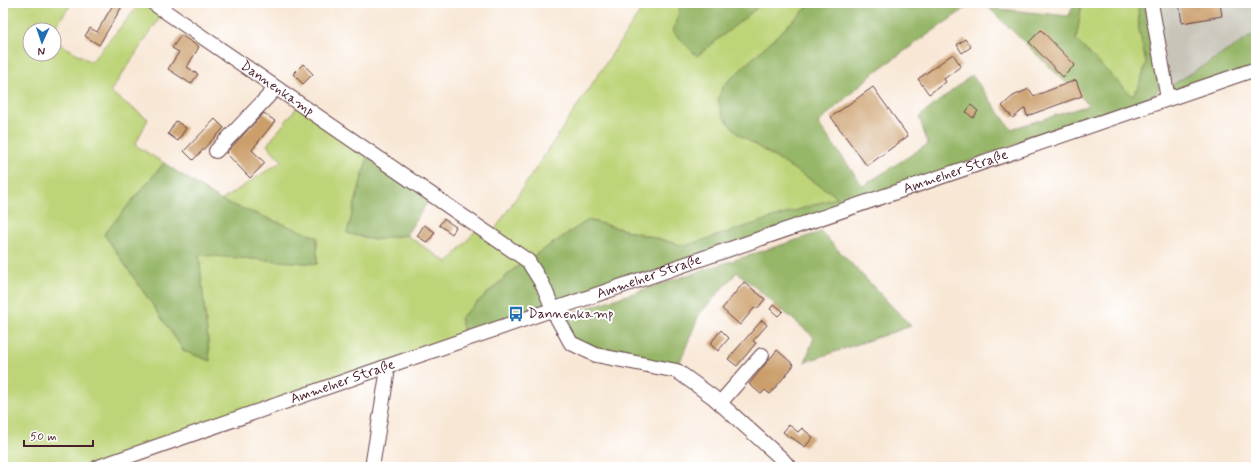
<svg xmlns="http://www.w3.org/2000/svg" width="1259" height="470" font-family="Mynerve,sans-serif">
<rect width="100%" height="100%" fill="#fff"/>
<filter id="ink" filterUnits="userSpaceOnUse"><feTurbulence type="fractalNoise" baseFrequency=".025" numOctaves="2"/><feDisplacementMap in="SourceGraphic" scale="8" xChannelSelector="R" yChannelSelector="G"/><feConvolveMatrix kernelMatrix="1 2 1 2 8 2 1 2 1" color-interpolation-filters="sRGB"/></filter>
<filter id="wash" filterUnits="userSpaceOnUse"><feTurbulence type="fractalNoise" baseFrequency=".012" numOctaves="4" result="noise"/><feDisplacementMap in="SourceGraphic" scale="16" xChannelSelector="R" yChannelSelector="G"/><feGaussianBlur stdDeviation="0.9" result="paint"/><feColorMatrix in="noise" values="0 0 0 0 0 0 0 0 0 0 0 0 0 0 0 0 0 1.4 0 .05"/><feComposite in="paint" operator="in"/></filter>
<g filter="url(#wash)">
<rect width="100%" height="100%" fill="#f8e7d5"/>
<path fill="#c8c4b8" d="M1155 3H1256V33L1169 87Z"/>
<path fill="#bdd478" stroke="#847a52" d="M3 3H72L53 30H30V54H54V40L91 62 141 3H150L163 13 110 92 148 119 135 145 164 163 104 234 184 351 210 361 199 254 317 264V237L220 201 282 161 267 145 298 106 368 155 347 233 373 240 406 235 448 263 477 229 525 261 516 267 460 318 466 337 101 467H3Z
M646 3H674L680 8 697 56 763 3H812L722 87 755 145 839 197 685 246 588 220 529 259 492 234Z
M1082 3H1138L1139 30 1146 63 1139 86 1132 96 1076 40Z"/>
<path fill="#96b668" stroke="#706a4a" d="M674 3H763L697 56 673 32 680 8Z
M812 3H969L970 5 876 71 818 123 863 186 928 144 919 117 972 75 1011 129 1089 105 989 8 1069 16 1074 3H1082L1076 40 1132 96 1139 86 1146 63 1139 30 1138 3H1144L1159 89 1153 97 466 337 460 318 517 267 588 220 685 246 838 197 738 134 723 116 718 101 722 87Z
M1256 33V66L1170 95 1169 87Z
M368 155 431 197 406 235 373 240 347 233Z
M164 163 220 200 317 237V264L199 255 210 361 184 351 104 234Z
M821 232 911 326 805 362 814 337 737 272 699 315 677 369 572 342 556 318Z"/>
<g id="blocks">
<path fill="#cb9e6b" d="M114 3H124L99 45 85 36 90 28 97 32Z
M1179 3H1220L1222 16 1182 23Z
M1041 30 1075 65 1063 77 1029 42Z
M181 35 199 47 187 67 198 74 191 84 168 69 179 52 172 48Z
M965 39 971 47 962 53 957 45Z
M953 54 961 66 944 79 946 82 929 94 918 79Z
M303 64 313 74 303 84 293 74Z
M1076 80 1082 96 1027 116 1025 108 1013 118 1002 106 1013 96 1029 89 1034 96Z
M873 87 908 136 867 166 831 117Z
M971 105 978 111 973 118 966 112Z
M264 113 275 121 252 150 265 163 250 178 226 153Z
M215 119 224 128 193 160 184 151Z
M176 121 186 128 178 141 168 134Z
M444 219 456 227 452 234 439 225Z
M424 225 435 232 428 243 417 236Z
M744 282 765 299 757 309 755 307 740 325 722 309Z
M774 304 783 311 778 316 770 309Z
M762 320 767 325 753 341 756 343 737 366 728 359Z
M721 330 729 338 718 351 710 344Z
M777 350 794 365 770 394 765 390 761 394 749 384Z
M789 425 798 432 802 428 813 437 805 447 791 437 790 438 783 432Z"/>
</g>
</g>
<g filter="url(#ink)">
<use href="#blocks" fill-opacity="0" stroke="#643d44" stroke-width="1"/>
<g fill="none" stroke-linecap="round" stroke-linejoin="round">
<g stroke="#643d44" stroke-width="16">
<g id="minor">
<path id="s1" d="M153 3 528 261 543 285 556 316 571 343 596 355 677 371 713 397 782 459 789 467"/>
<path d="M1151 3 1168 99"/>
<path d="M216 151 276 88"/>
<path d="M720 403 762 355"/>
<path id="s2" d="M98 467 385 367 1256 69"/>
<path d="M372 467 387 375 385 367"/>
</g>
</g>
<use href="#minor" stroke="#fff" stroke-width="14"/>
</g>
</g>
<defs>
<g id="bus-bare" transform="scale(1.2)"><path d="M-5-6H5V4H4V6H2V4H-2V6H-4V4H-5ZM-3.5-4V0h7V-4ZM-3.5 1.2v1.5H-2V1.2ZM2 1.2v1.5H3.5V1.2Z" fill="#1f6fb2" stroke="#fff" stroke-width="2.5" paint-order="stroke"/></g>
</defs>
<g fill-rule="evenodd">
<use href="#bus-bare" x="516" y="314"/>
</g>
<g text-anchor="middle" dominant-baseline="central" stroke-width="4" stroke-linejoin="round" paint-order="stroke">
<g font-size="14" fill="#4a1f2b" stroke="#fff">
<text stroke="none"><textPath href="#s1" startOffset="151">Dannenkamp</textPath></text>
<text stroke="none"><textPath href="#s2" startOffset="907">Ammelner Straße</textPath></text>
<text stroke="none"><textPath href="#s2" startOffset="583">Ammelner Straße</textPath></text>
<text stroke="none"><textPath href="#s2" startOffset="259">Ammelner Straße</textPath></text>
</g>
<g font-size="14" fill="#4a1f2b" stroke="#fff" text-anchor="start">
<text x="528" y="314">Dannenkamp</text>
</g>
</g>
<rect width="1259" height="470" fill="none" stroke="#fff" stroke-width="16"/>
<g transform="translate(42 42) rotate(183)"><circle r="19" fill="#ffffff" stroke="#b7a5aa"/>
<path d="M0-3L7 15L0 10L-7 15Z" fill="#1f6fb2"/>
<text y="-6" font-size="11" font-weight="bold" text-anchor="middle" fill="#4a1f2b">N</text>
</g>
<path d="M24 440v6h69v-6" fill="none" stroke="#4a1f2b" stroke-width="2"/>
<text x="30" y="440" font-size="12" fill="#4a1f2b" stroke="#ffffff" stroke-width="3" paint-order="stroke">50 m</text>
</svg>
